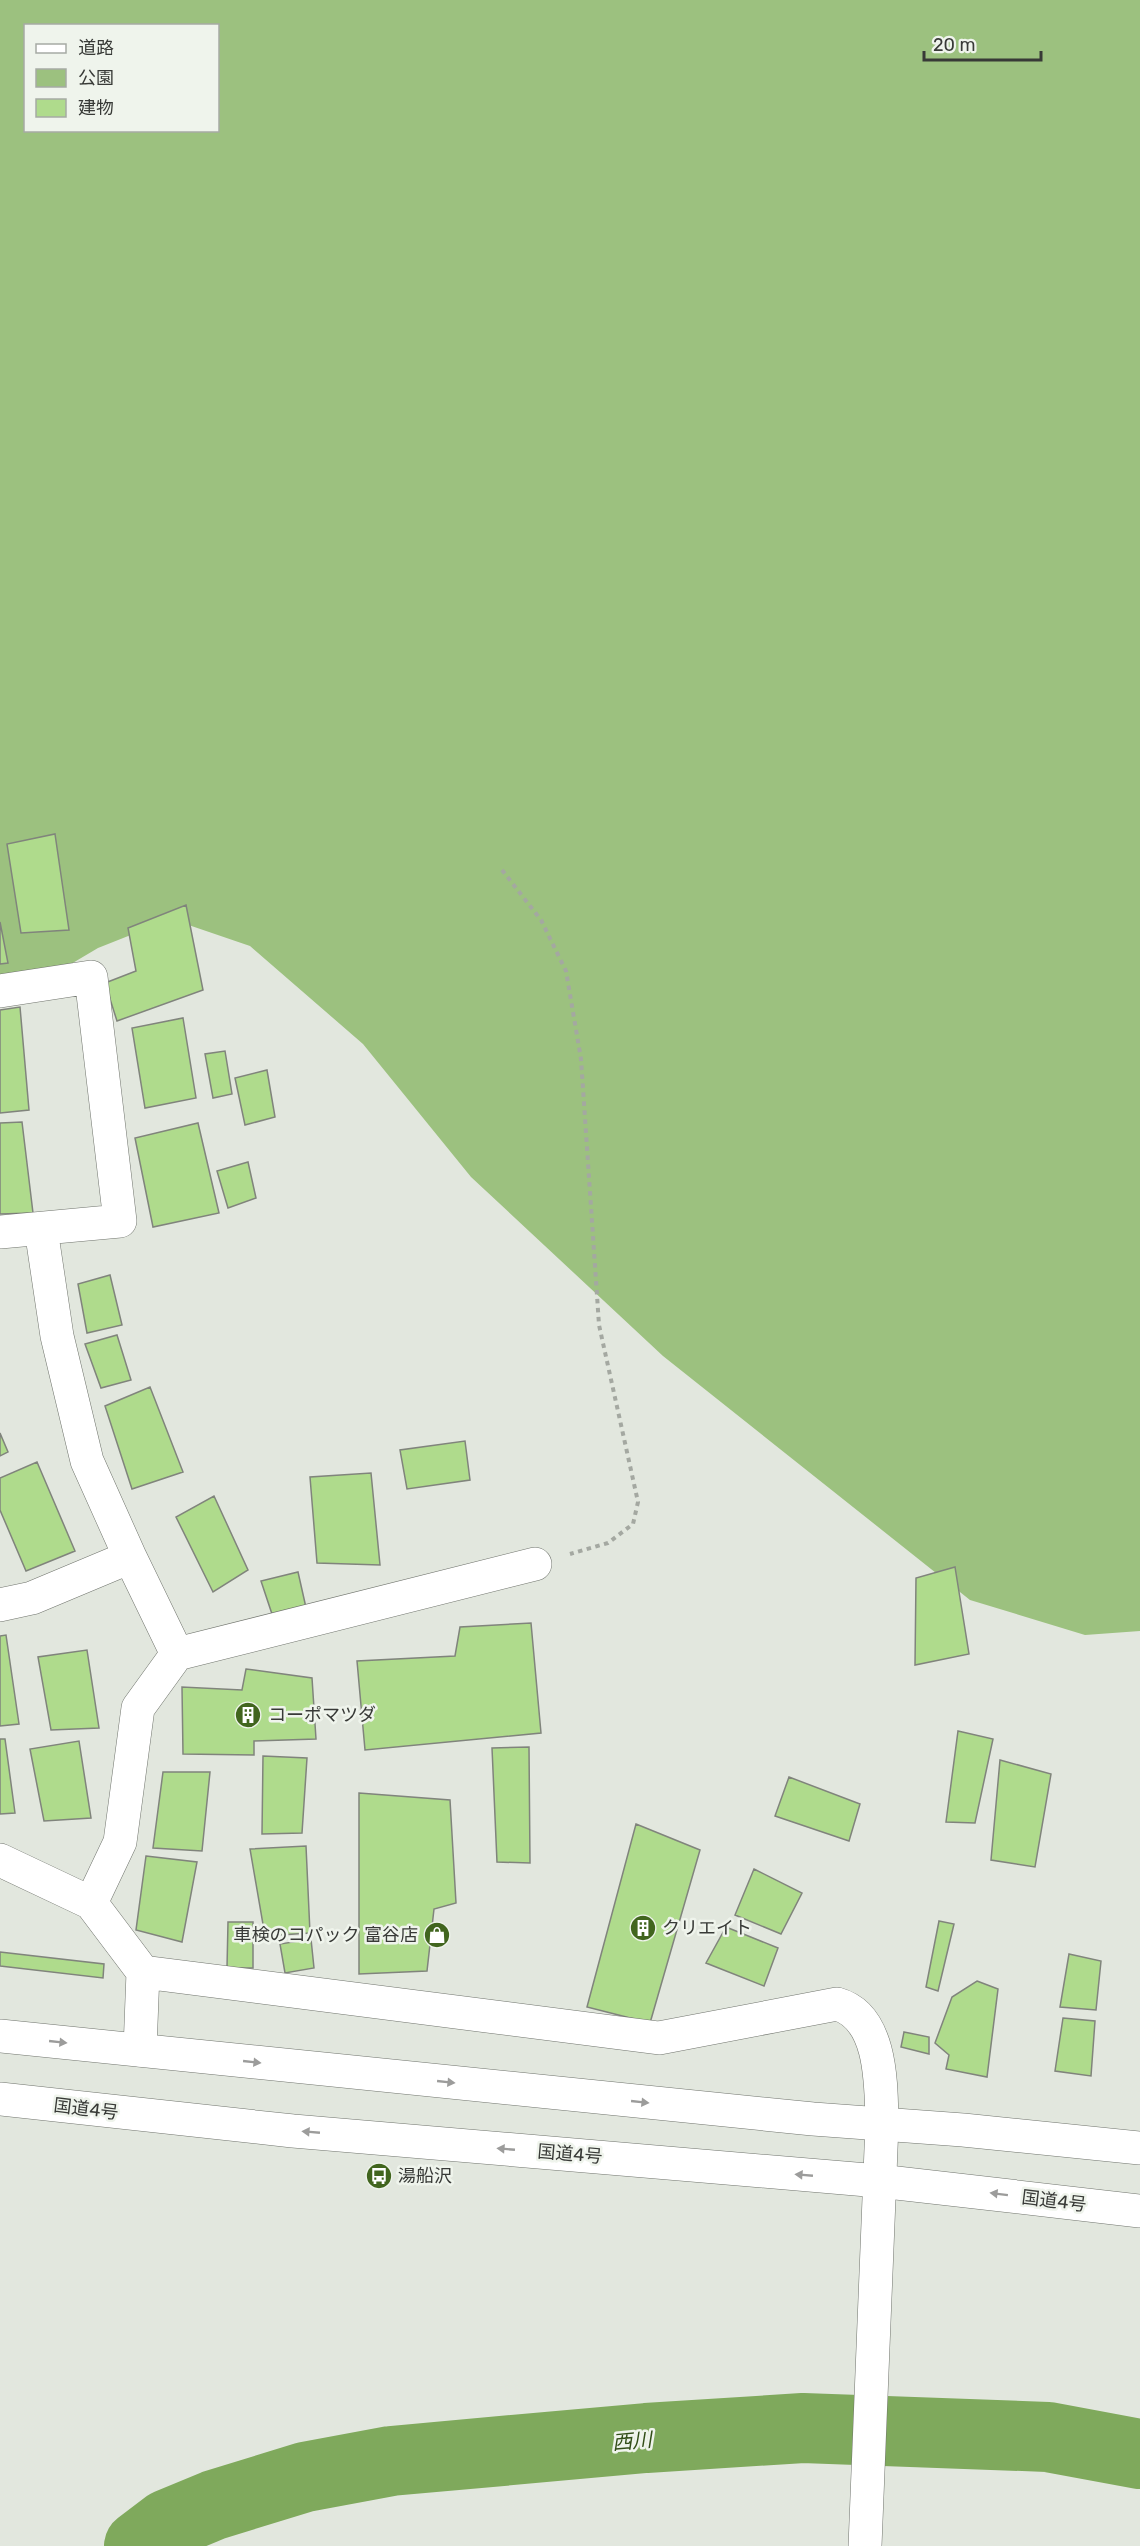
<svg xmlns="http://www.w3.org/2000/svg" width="1140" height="2546" font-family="Rubik,'Noto Sans JP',sans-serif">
<rect width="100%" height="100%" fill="#e2e7de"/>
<path fill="#9cc17f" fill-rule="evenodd" d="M0 0H1140V1631L1085 1635 970 1600 663 1356 471 1177 363 1044 250 946 171 919 98 948 0 1006ZM26 26H218V130H26Z"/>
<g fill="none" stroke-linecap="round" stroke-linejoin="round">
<path stroke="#7fa95c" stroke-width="70" d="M139 2546 168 2524 214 2505 305 2477 391 2461 646 2438 803 2428 1048 2437 1140 2454"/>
</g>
<path fill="#afdb8c" stroke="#80847c" stroke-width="1.5" d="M55 834 69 930 21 933 7 844Z
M186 905 203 990 117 1021 105 983 136 971 128 928Z
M0 922 8 963 0 964Z
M20 1007 29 1110 0 1113V1010Z
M183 1018 196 1098 145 1108 132 1028Z
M225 1051 232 1094 213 1098 205 1054Z
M267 1070 275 1117 245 1125 235 1078Z
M22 1122 33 1213 0 1214V1123Z
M198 1123 219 1213 153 1227 135 1138Z
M248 1162 256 1198 228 1208 217 1171Z
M110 1275 122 1325 87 1333 78 1284Z
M117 1335 131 1380 101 1388 85 1344Z
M150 1387 183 1472 132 1489 105 1406Z
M0 1433 8 1452 0 1456Z
M465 1441 470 1480 407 1489 400 1450Z
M37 1462 75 1551 26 1571 0 1510V1478Z
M371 1473 380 1565 317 1563 310 1477Z
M214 1496 248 1570 213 1592 176 1517Z
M955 1567 969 1654 915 1665 916 1578Z
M298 1572 307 1612 274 1620 261 1581Z
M531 1623 541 1733 365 1750 357 1661 455 1656 460 1627Z
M6 1635 19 1724 0 1726V1636Z
M87 1650 99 1728 51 1730 38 1657Z
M246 1669 312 1678 316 1739 254 1741V1755L183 1754 182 1687 242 1690Z
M958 1731 993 1739 975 1823 946 1822Z
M0 1739H5L15 1813 0 1814Z
M79 1741 91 1818 44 1821 30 1749Z
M529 1747 530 1863 497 1862 492 1748Z
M263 1756 307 1758 302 1833 262 1834Z
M1000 1760 1051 1774 1035 1867 991 1860Z
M163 1772H210L202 1851 153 1848Z
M789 1777 860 1804 849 1841 775 1816Z
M359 1793 450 1800 456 1903 434 1909 427 1971 359 1974Z
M636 1824 700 1850 650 2023 587 2007Z
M306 1846 310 1933 265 1936 250 1849Z
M146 1856 197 1862 182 1942 136 1930Z
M754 1869 802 1893 781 1934 735 1915Z
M939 1921 954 1924 938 1991 926 1987Z
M228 1922H253V1968H227Z
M726 1927 778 1948 764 1986 706 1963Z
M311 1939 314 1968 285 1973 280 1944Z
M0 1952 104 1964 103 1978 0 1966Z
M1069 1954 1101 1961 1096 2010 1060 2007Z
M977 1981 998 1989 987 2077 946 2069 949 2055 935 2043 952 1997Z
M1063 2018 1095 2021 1091 2076 1055 2071Z
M904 2032 929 2037V2054L901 2047Z"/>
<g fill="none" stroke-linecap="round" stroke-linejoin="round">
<g stroke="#70746d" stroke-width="34">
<path id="street" d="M0 991 91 977 120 1221 0 1232
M0 1605 32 1598 130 1557 87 1461 57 1336 41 1229
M177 1654 535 1564
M0 1860 91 1903 143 1972 659 2038 837 2004C883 2017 881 2087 882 2124
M91 1903 120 1842 138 1708 177 1654 130 1557
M140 2050 143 1972"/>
</g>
<g stroke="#70746d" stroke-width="34">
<path id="secondary" d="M865 2546 882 2124"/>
</g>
<g stroke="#70746d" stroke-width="34">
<path id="highway" d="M0 2036 813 2119 963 2130 1140 2148
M0 2099 293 2131 879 2181 1140 2211"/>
</g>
<path stroke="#a4a8a1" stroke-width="4" stroke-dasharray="4.5 4.5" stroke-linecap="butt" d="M502 870 541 920 566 971 581 1059 599 1325 638 1502 633 1524 608 1543 570 1554"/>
<use href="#street" stroke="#fff" stroke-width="33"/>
<use href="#secondary" stroke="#fff" stroke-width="33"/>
<use href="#highway" stroke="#fff" stroke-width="33"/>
</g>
<defs><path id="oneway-solid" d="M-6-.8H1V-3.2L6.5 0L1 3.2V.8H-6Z" transform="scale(1.5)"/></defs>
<g fill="#9c9c9b">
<use href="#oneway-solid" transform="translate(58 2042) rotate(6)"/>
<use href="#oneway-solid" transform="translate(252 2062) rotate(6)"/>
<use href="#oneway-solid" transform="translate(446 2082) rotate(6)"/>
<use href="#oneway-solid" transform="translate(640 2102) rotate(6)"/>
<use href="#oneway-solid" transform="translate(311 2132) rotate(-175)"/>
<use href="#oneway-solid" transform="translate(506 2149) rotate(-175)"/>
<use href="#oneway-solid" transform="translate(804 2175) rotate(-175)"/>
<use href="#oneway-solid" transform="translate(999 2194) rotate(-173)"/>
</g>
<defs>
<g id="building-disc" transform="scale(1.35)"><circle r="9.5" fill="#41651e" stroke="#eff4ec"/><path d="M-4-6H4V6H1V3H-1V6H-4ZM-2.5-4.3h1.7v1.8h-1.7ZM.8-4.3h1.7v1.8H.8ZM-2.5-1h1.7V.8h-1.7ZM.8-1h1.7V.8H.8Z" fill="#fff"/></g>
<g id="shop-disc" transform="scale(1.35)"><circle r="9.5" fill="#41651e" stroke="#eff4ec"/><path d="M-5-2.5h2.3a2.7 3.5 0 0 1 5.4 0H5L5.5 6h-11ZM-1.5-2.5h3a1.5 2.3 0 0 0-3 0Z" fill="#fff"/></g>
<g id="bus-disc" transform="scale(1.35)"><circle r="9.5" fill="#41651e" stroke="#eff4ec"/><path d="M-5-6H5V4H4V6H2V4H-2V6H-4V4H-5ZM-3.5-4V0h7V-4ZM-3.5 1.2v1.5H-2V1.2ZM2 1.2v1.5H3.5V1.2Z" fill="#fff"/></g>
</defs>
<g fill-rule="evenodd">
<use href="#building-disc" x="248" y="1715"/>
<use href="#building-disc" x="643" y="1928"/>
<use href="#shop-disc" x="437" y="1935"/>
<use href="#bus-disc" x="379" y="2176"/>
</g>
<g text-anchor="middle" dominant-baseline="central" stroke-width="5" stroke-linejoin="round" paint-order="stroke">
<g font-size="18" fill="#383a37" stroke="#eff4ec" text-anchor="start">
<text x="268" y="1715">コーポマツダ</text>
<text x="662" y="1928">クリエイト</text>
<text x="418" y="1935" text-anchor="end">車検のコパック 富谷店</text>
<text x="398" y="2176">湯船沢</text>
</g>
<g font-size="18" fill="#383a37" stroke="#eff4ec">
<text transform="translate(86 2109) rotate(7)">国道4号</text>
<text transform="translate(570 2154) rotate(5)">国道4号</text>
<text transform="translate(1054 2201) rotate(7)">国道4号</text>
</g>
<g font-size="20" font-style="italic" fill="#324e18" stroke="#eff4ec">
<text transform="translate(632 2441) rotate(-5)">西川</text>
</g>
</g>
<rect x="24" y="24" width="195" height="108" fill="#eff4ec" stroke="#a6aaa4" stroke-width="1.5"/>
<rect x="36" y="44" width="30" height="9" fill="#ffffff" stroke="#a6aaa4" stroke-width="1.5"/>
<text x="78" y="54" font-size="18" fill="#383a37">道路</text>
<rect x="36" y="69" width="30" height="18" fill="#9cc17f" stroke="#a6aaa4" stroke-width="1.5"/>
<text x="78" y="84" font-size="18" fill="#383a37">公園</text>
<rect x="36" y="99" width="30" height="18" fill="#afdb8c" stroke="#a6aaa4" stroke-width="1.5"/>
<text x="78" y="114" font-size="18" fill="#383a37">建物</text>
<path d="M924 51v9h117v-9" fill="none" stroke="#383a37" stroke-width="3"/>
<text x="933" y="51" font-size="18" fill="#383a37" stroke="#eff4ec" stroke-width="4.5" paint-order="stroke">20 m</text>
</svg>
